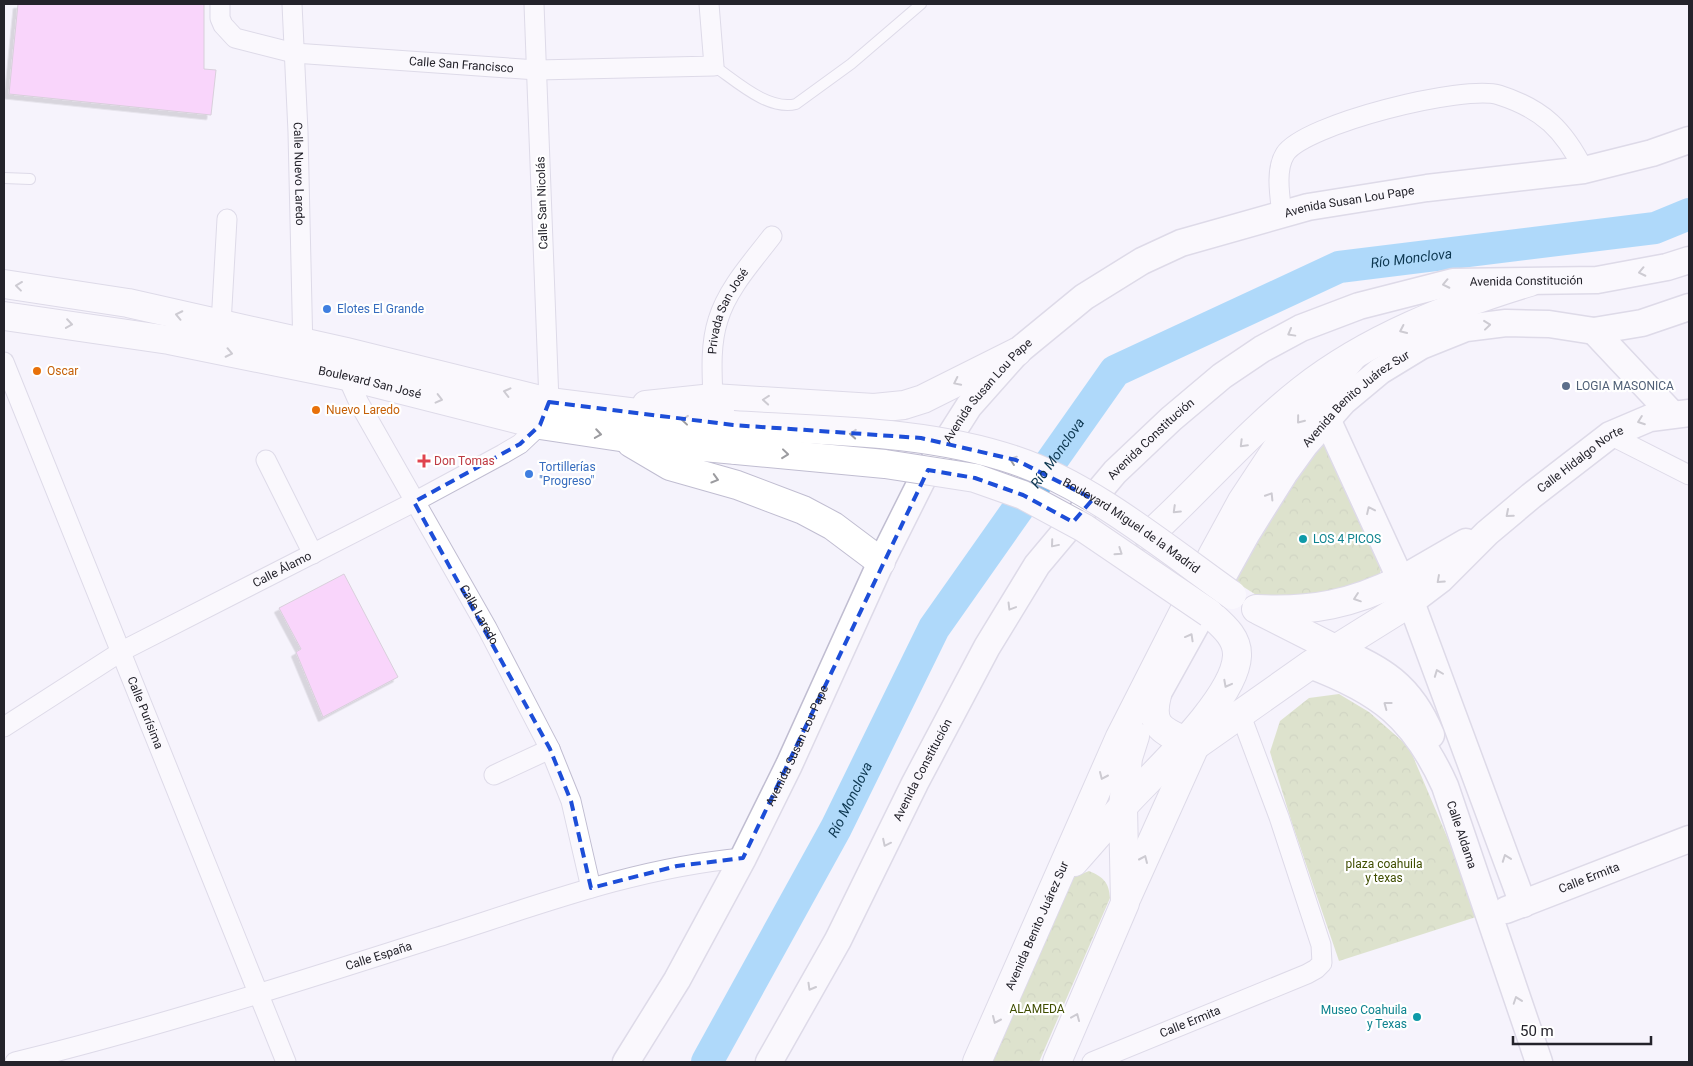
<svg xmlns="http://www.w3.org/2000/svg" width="1693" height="1066" font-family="Roboto,sans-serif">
<defs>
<pattern id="park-crowns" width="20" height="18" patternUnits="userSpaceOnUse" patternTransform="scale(1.25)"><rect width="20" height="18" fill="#bfcf95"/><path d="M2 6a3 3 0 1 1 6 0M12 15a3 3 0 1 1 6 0" fill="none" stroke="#a4b181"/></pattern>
<filter id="shadow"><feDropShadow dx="-4.5" dy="4.5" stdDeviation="0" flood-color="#0004"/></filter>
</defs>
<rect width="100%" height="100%" fill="#f5f3fc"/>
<path fill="url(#park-crowns)" d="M1323 441 1383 565 1378 578 1318 597 1261 598 1239 584 1234 576 1257 532Z
M1339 694 1369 712 1409 747 1448 839 1476 917 1339 961 1292 823 1270 752 1280 721 1309 698Z
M1089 871C1104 877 1109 883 1110 898L1039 1062H989L1072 878Z"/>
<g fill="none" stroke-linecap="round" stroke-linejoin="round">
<path stroke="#5abbf9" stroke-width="32" id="s1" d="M707 1062 836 828 934 628 1115 371 1339 267 1655 228 1689 214"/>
</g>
<path fill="#fcb1fb" stroke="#b5a5b4" filter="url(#shadow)" d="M18 4H204V69L216 70 211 115 9 94Z
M344 574 398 677 323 717 296 652 301 649 279 608Z"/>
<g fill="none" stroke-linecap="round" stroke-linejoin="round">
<g stroke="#c0bdd1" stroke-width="12">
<path id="lane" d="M714 66C736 81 768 111 796 104L851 64 921 4
M4 178 30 179"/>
</g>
<g stroke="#c0bdd1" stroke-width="21">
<g id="street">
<path id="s2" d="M220 4V18L223 25 235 38 294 53 537 70 714 66 709 4"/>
<path id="s3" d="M292 4 298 132 303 352"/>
<path d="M1282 214C1280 197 1275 170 1285 154 1304 124 1465 84 1499 95 1543 109 1564 130 1584 170"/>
<path d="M221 324 227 219"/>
<path id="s4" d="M4 362 286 1062"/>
<path id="s5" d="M347 368V376L359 403 487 628 550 749 571 801 591 888"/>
<path id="s6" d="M713 398C712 373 710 345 718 320 727 289 753 261 772 236"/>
<path d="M1610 435 1689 475"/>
<path d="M266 460 313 554"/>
<path id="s7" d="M4 727 122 651 414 502 503 454 520 444 540 425 549 402 534 4"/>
<path d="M494 775 550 749"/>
<path id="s8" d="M15 1062C158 1027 297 982 438 937 538 905 638 867 743 858"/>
<path id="s9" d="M1092 1062 1307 974 1316 969 1322 963 1321 945 1279 817 1240 713"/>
</g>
</g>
<g stroke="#c0bdd1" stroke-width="29">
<g id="secondary">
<path d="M1594 331 1672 414"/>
<path d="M1327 419 1411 602 1523 904"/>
<path d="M1402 579 1466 542"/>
<path id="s10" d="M1411 602 1440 580 1487 533 1531 496 1610 435 1650 418 1689 413"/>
<path d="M1335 649C1382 668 1411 686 1431 735"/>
<path id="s11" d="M1310 665C1379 691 1414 717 1445 786L1539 1062"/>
<path id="s12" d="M1157 695 1247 533 1284 474 1305 445 1344 401 1380 371 1421 346 1466 328 1506 323 1549 324 1594 331 1642 323 1689 307"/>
<path id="s13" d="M1506 910 1689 839"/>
<path id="s14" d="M626 1062 677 980 743 858 789 765 881 562 922 480 969 406 1017 352 1084 297 1142 261 1181 243 1308 207 1427 188 1584 170 1652 153 1689 140"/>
<path id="s15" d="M769 1062 838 940 915 783 987 647 1037 565 1115 472 1171 419 1222 376 1262 349 1301 328 1359 306 1453 282 1597 280 1667 267 1689 260"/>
</g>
</g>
<g stroke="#c0bdd1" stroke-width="30">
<g id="primary">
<path d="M4 284 128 303 346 352 549 402 733 425"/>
<path id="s16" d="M4 316 169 340 347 376 540 425 660 443 736 450"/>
<path d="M646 405 713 398 874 408 904 405 923 399 1017 352"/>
<path d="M631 443 670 466 737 485 803 510 833 526 881 562"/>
<path d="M1148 536C1200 489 1246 434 1302 390 1368 338 1451 306 1530 282"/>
<path d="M1256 609C1312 612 1352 604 1402 579"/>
<path d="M1260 611 1335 649"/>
<path d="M1157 695C1148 731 1167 731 1195 746L1310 665 1411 602"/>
<path d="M1074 862C1093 841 1111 819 1130 799 1159 768 1235 698 1237 656 1238 637 1222 625 1209 613"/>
<path d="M1127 897 1195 746"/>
<path id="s17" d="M977 1062 1120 737 1212 556 1242 501 1277 448 1353 356"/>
<path d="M1057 1062 1125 903 1123 807 1128 758 1135 736"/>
</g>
</g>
<use href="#lane" stroke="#fff" stroke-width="10"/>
<use href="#street" stroke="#fff" stroke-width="19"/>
<use href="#secondary" stroke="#fff" stroke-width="26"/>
<use href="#primary" stroke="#fff" stroke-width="28"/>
<g stroke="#c0bdd1" stroke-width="30" stroke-linecap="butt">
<g id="primary-bridge">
<path id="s18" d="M733 425C825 431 926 430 1014 460 1090 485 1167 549 1232 595"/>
<path d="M736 450 885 464 975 478 1023 495 1084 528 1209 613"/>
</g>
</g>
<use href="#primary-bridge" stroke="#fff" stroke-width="28"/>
</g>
<defs><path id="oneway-chevron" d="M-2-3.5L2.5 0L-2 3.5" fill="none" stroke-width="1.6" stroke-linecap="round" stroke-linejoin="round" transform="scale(1.25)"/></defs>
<g stroke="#9c9ca0">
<use href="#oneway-chevron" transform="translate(1642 272) rotate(168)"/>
<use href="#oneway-chevron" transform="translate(1446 284) rotate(168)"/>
<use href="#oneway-chevron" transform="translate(19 286) rotate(-173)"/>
<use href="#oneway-chevron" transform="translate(179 315) rotate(-168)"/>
<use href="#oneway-chevron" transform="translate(69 324) rotate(8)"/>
<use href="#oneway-chevron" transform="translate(1487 325) rotate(-6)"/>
<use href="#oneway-chevron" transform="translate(1403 330) rotate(155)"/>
<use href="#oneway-chevron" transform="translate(1291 333) rotate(151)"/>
<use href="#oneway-chevron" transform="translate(229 353) rotate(12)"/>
<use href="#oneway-chevron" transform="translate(957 382) rotate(154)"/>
<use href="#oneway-chevron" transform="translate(507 392) rotate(-166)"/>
<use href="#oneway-chevron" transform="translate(439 399) rotate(14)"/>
<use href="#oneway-chevron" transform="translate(766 400) rotate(-175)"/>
<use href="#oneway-chevron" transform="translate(685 420) rotate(-174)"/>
<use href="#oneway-chevron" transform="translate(1300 420) rotate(129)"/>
<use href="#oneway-chevron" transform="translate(1641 421) rotate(160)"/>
<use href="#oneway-chevron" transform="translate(598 434) rotate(9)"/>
<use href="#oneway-chevron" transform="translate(853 434) rotate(-176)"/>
<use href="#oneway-chevron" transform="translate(1243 444) rotate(135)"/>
<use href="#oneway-chevron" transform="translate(785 454) rotate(6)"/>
<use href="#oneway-chevron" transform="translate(1013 460) rotate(-161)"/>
<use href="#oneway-chevron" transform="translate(715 479) rotate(16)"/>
<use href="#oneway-chevron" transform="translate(1270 496) rotate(-58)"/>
<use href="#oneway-chevron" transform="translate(1176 510) rotate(136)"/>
<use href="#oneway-chevron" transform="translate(1370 510) rotate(-115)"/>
<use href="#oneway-chevron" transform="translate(1509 514) rotate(139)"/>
<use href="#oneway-chevron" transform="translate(1054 544) rotate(130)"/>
<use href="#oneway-chevron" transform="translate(1119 552) rotate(34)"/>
<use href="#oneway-chevron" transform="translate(1440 580) rotate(138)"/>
<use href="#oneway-chevron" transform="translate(1357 598) rotate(161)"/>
<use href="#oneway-chevron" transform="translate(1011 607) rotate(121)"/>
<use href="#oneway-chevron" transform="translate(1190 637) rotate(-61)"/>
<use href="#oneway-chevron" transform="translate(1438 673) rotate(-111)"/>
<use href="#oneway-chevron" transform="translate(1227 684) rotate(118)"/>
<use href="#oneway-chevron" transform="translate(1387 705) rotate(-143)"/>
<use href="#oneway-chevron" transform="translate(1103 776) rotate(114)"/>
<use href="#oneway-chevron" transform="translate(886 843) rotate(116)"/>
<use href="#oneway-chevron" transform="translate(1506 858) rotate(-110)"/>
<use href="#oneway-chevron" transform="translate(1144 859) rotate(-66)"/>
<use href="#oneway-chevron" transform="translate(811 987) rotate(120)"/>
<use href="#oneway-chevron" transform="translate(1517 1000) rotate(-109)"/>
<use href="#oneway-chevron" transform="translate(1076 1017) rotate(-67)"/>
<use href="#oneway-chevron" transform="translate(996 1020) rotate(114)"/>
</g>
<path d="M0 0H1693V1066H0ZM549 402 733 425 921 438 1016 460 1093 499 1073 522 1023 495 975 478 928 470 743 858 677 866 591 888 571 801 550 749 414 502 520 444 540 425Z" fill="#f5f3fc" fill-opacity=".55" fill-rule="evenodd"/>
<path fill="none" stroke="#1d4ed8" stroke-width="4" stroke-dasharray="10 6" stroke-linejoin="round" d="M549 402 733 425 921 438 1016 460 1093 499 1073 522 1023 495 975 478 928 470 743 858 677 866 591 888 571 801 550 749 414 502 520 444 540 425Z"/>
<g fill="#3f7fe0" stroke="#fff" stroke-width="2">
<circle cx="327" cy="309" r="5"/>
<circle cx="529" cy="474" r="5"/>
</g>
<g fill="#e8710a" stroke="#fff" stroke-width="2">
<circle cx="37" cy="371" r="5"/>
<circle cx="316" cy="410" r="5"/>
</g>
<circle fill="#5c6f8a" stroke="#fff" stroke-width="2" cx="1566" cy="386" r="5"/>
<path fill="#e0444e" stroke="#fff" stroke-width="2" d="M421.5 453.5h5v5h5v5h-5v5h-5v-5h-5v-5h5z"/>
<g fill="#0f9aa8" stroke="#fff" stroke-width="2">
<circle cx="1303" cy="539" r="5"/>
<circle cx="1417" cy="1017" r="5"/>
</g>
<g text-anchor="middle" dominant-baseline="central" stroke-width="4.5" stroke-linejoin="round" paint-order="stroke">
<g font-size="12" fill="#24232b" stroke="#fff">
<text stroke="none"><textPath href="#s2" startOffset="268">Calle San Francisco</textPath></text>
<text stroke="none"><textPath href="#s3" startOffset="170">Calle Nuevo Laredo</textPath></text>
<text stroke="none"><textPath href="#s14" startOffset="1185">Avenida Susan Lou Pape</textPath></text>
<text transform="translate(542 203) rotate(-92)">Calle San Nicolás</text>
<text stroke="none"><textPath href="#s15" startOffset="1155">Avenida Constitución</textPath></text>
<text stroke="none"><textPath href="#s6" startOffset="90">Privada San José</textPath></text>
<text stroke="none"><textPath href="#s16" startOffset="372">Boulevard San José</textPath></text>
<text stroke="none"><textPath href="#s14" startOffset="765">Avenida Susan Lou Pape</textPath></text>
<text stroke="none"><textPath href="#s12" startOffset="360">Avenida Benito Juárez Sur</textPath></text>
<text stroke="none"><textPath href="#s15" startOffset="735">Avenida Constitución</textPath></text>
<text stroke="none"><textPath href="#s10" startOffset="222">Calle Hidalgo Norte</textPath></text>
<text stroke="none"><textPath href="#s18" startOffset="419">Boulevard Miguel de la Madrid</textPath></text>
<text stroke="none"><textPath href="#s7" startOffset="320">Calle Álamo</textPath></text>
<text stroke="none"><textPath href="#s5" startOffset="281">Calle Laredo</textPath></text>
<text stroke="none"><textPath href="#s4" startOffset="378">Calle Purísima</textPath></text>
<text stroke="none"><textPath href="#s14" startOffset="360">Avenida Susan Lou Pape</textPath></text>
<text stroke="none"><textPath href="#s15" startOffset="330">Avenida Constitución</textPath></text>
<text stroke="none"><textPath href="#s11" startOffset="239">Calle Aldama</textPath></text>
<text stroke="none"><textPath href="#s13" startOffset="89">Calle Ermita</textPath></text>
<text stroke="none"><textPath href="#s17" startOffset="149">Avenida Benito Juárez Sur</textPath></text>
<text stroke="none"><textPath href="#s8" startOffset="379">Calle España</textPath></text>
<text stroke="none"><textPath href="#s9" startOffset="106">Calle Ermita</textPath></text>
</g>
<g font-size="12" fill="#366cbe" stroke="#fff" text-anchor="start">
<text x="337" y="309">Elotes El Grande</text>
<text x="539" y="467">Tortillerías<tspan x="539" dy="14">"Progreso"</tspan></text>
</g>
<g font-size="12" fill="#c56008" stroke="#fff" text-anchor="start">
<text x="47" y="371">Oscar</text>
<text x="326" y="410">Nuevo Laredo</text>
</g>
<g font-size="12" fill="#4e5e75" stroke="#fff" text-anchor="start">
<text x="1576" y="386">LOGIA MASONICA</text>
</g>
<g font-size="12" fill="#be3a42" stroke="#fff" text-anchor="start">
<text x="434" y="461">Don Tomas</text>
</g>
<g font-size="12" fill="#0d838f" stroke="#fff" text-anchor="start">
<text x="1313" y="539">LOS 4 PICOS</text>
<text x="1407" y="1010" text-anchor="end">Museo Coahuila<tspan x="1407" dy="14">y Texas</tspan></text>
</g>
<g font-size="12" fill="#3f4d00" stroke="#fff">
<text x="1384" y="864">plaza coahuila<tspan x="1384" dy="14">y texas</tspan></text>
<text x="1037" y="1009">ALAMEDA</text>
</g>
<g font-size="14" font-style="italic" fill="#0c364f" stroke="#fff">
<text stroke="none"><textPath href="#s1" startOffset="1124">Río Monclova</textPath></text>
<text stroke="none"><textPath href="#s1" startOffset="704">Río Monclova</textPath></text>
<text stroke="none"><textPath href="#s1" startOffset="299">Río Monclova</textPath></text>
</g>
</g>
<rect width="1693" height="1066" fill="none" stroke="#24232b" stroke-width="10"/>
<path d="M1513 1036v8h138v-8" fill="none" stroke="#24232b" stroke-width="2.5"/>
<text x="1520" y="1036" font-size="15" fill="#24232b" stroke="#ffffff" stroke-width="4" paint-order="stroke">50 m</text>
</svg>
